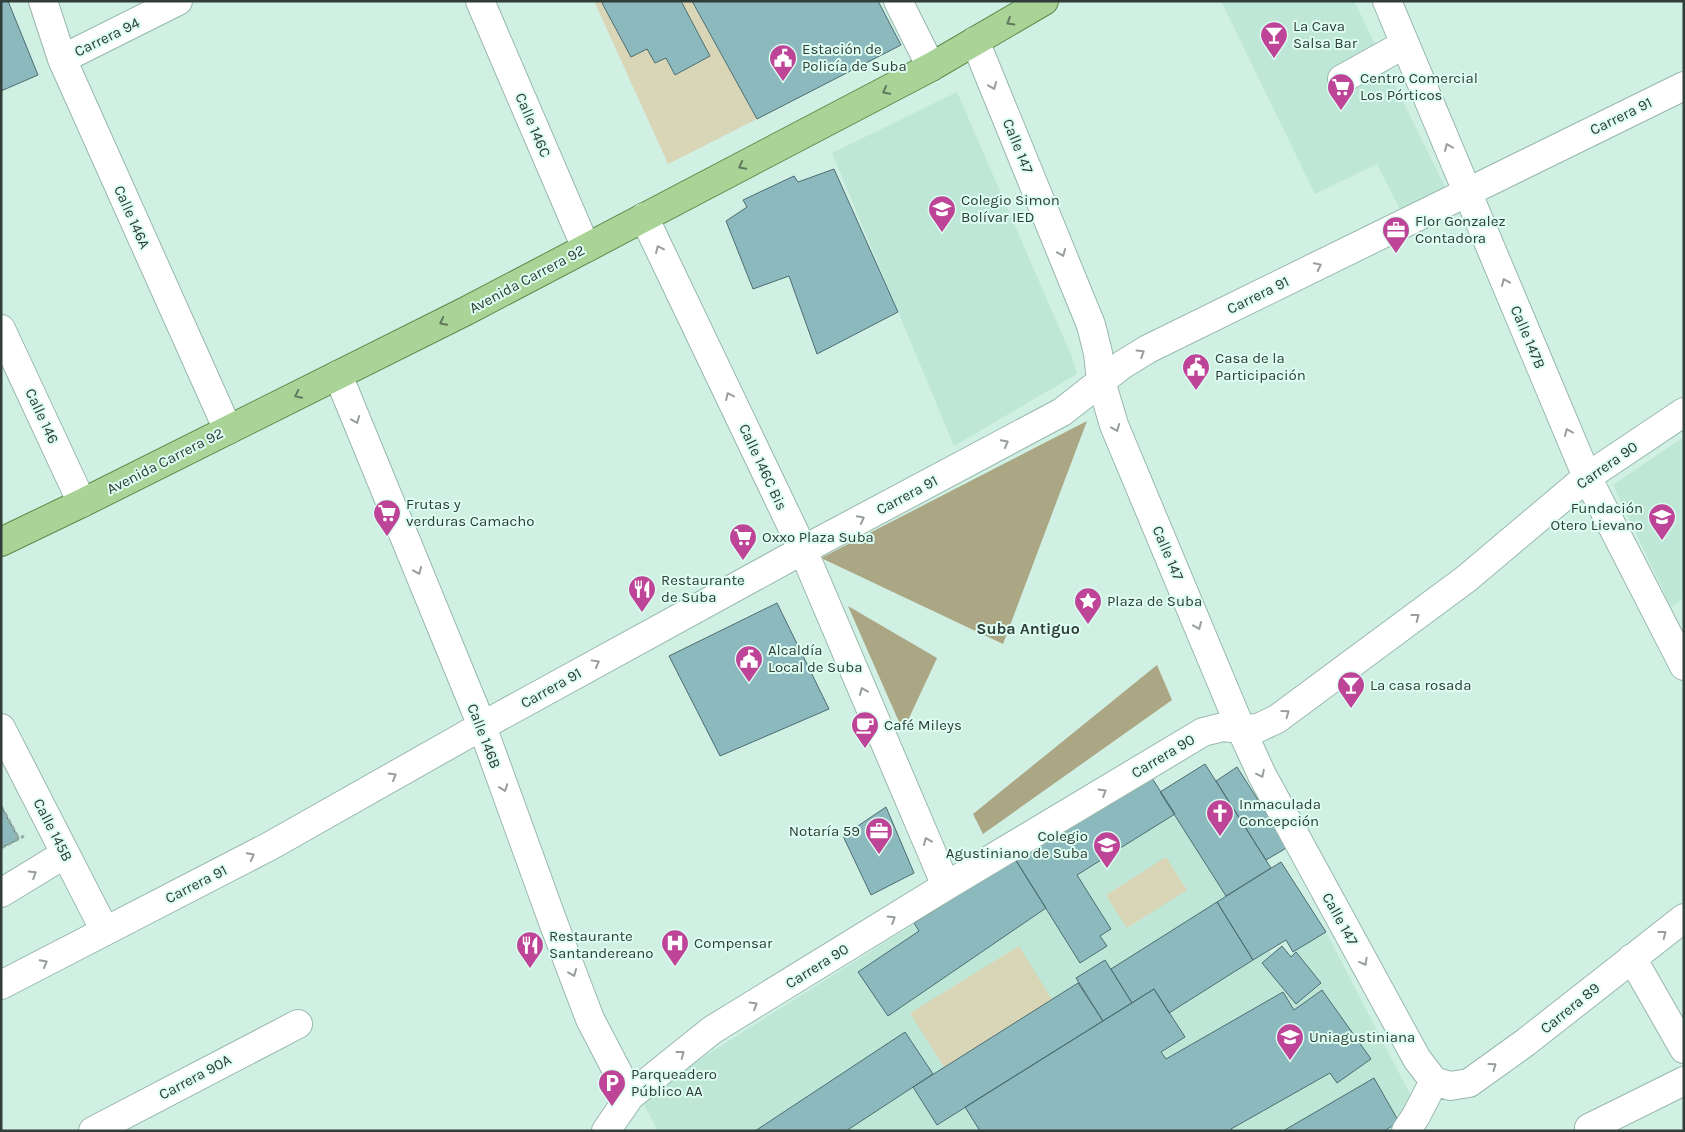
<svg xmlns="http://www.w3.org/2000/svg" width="1685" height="1132" font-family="Karla,sans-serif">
<rect width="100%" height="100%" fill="#d0f0e4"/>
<path fill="#bee7d8" d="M1221 1H1354L1445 187 1400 209 1377 164 1315 194Z
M957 92 1072 357 1077 374 954 446 832 153Z
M1684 437V598L1671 607 1613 485Z
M1150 775 1277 963 1326 932 1412 1098 1388 1131H658L640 1097Z"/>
<path fill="#d9d6b8" d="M594 1H692L757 119 668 164Z
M1166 857 1187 890 1127 928 1106 895Z
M1019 946 1055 1004 947 1072 910 1013Z"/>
<path fill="#aba785" d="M1087 421 1003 644 821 558Z
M848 606 937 658 903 731Z
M1157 665 1172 700 983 834 973 814Z"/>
<path fill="#8cb9be" stroke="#4d6d71" d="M1 1H8L38 75 1 91Z
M605 1H681L710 56 675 75 666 58 655 63 647 49 631 57 602 3Z
M692 1H878L901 45 757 119Z
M834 169 898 312 817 354 789 276 753 289 726 221 747 207 743 200 794 176 798 182Z
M777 603 829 709 720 756 669 656Z
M1205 764 1271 868 1226 896 1160 792Z
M1237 767 1288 847 1266 860 1216 781Z
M1150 775 1175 814 1077 875 1111 929 1100 936 1107 946 1080 963 1015 859Z
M1 806 19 839 1 848Z
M886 807 914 873 871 895 843 836Z
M1015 859 1046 908 888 1016 858 972 919 931 914 923Z
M1281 862 1326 932 1293 952 1286 940 1253 960 1217 902Z
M1217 902 1253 960 1169 1013 1154 989 1132 1003 1111 969Z
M1282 946 1291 957 1296 952 1321 983 1296 1004 1262 963Z
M1105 960 1132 1003 1103 1021 1076 978Z
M1078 983 1103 1021 937 1125 913 1087Z
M1154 989 1185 1037 1161 1052 1166 1059 1283 992 1294 1010 1322 990 1371 1059 1337 1083 1330 1073 1231 1129 1232 1131H980L965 1107Z
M905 1032 933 1074 846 1131H755Z
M1374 1078 1399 1122 1384 1131H1283Z"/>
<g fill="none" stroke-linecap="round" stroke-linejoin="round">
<g stroke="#99b8ac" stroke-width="30">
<path id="minor" d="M43 1 62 59 228 430
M480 1 586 248
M898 1 931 67
M1387 1 1587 477 1684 666
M975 41 1091 325 1098 353 1101 381 1114 425 1241 729 1262 775 1417 1059 1434 1081 1450 1086 1469 1083 1526 1042 1684 918
M62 59 178 1
M1342 79 1405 44
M644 217 803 550 946 886
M1 329 82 503
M338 375 482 726 553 922 590 1019 630 1096
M1 728 105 931
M1 893 65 854
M1632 958 1684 1049
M1 985 270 846 482 726 803 550 1062 412 1122 365 1148 349 1684 86
M1589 1128 1684 1081
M93 1131 298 1024
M606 1131 630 1096 712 1030 946 886 1203 732 1223 727 1241 729 1258 728 1277 719 1466 579 1587 477 1684 412
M1406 1131 1416 1116 1434 1081"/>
</g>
<g stroke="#5a8c49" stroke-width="30">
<path id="major" d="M1 542 82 503 466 311 931 67 1044 1"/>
</g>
<path stroke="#94ada4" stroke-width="3" stroke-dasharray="5 2.5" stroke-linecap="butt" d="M1 806 19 839
M1 848 24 836"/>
<use href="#minor" stroke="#fff" stroke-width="28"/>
<use href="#major" stroke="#aad497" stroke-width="28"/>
</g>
<defs><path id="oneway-chevron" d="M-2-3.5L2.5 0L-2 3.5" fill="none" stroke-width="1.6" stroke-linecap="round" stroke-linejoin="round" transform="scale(1.25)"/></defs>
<g stroke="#61795e">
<use href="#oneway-chevron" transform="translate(1010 22) rotate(149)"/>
<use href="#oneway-chevron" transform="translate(886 91) rotate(152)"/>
<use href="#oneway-chevron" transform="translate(742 166) rotate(152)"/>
<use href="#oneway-chevron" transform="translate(443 322) rotate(153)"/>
<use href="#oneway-chevron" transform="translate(298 395) rotate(154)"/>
</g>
<g stroke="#989e9c">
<use href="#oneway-chevron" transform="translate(993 86) rotate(68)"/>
<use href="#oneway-chevron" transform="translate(1448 147) rotate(-113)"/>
<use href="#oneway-chevron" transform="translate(659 249) rotate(-115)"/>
<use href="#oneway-chevron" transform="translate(1062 253) rotate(68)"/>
<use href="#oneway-chevron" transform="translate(1318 266) rotate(-26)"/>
<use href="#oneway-chevron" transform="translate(1505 282) rotate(-113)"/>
<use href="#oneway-chevron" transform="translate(1141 353) rotate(-32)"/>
<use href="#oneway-chevron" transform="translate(729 396) rotate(-115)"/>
<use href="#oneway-chevron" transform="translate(356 420) rotate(68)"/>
<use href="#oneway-chevron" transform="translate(1116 428) rotate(68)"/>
<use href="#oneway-chevron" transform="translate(1568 432) rotate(-113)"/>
<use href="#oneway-chevron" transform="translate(1005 443) rotate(-28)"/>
<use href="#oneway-chevron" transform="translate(861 519) rotate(-28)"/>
<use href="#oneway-chevron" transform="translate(418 571) rotate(68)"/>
<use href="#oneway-chevron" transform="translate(1416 617) rotate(-37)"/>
<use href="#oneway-chevron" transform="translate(1198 626) rotate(67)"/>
<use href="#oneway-chevron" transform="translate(596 663) rotate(-29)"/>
<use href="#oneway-chevron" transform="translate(863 691) rotate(-113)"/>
<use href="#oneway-chevron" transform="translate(1286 713) rotate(-36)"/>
<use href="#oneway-chevron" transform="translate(1261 774) rotate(64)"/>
<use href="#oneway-chevron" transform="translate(393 776) rotate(-30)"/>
<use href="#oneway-chevron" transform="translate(504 788) rotate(70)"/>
<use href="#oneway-chevron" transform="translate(1103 792) rotate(-31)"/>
<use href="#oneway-chevron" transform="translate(927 841) rotate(-113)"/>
<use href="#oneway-chevron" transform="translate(251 856) rotate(-27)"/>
<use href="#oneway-chevron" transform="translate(33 874) rotate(-32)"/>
<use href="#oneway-chevron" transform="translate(892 919) rotate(-32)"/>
<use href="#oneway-chevron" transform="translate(1663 934) rotate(-38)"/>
<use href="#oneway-chevron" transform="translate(1364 962) rotate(61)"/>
<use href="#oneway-chevron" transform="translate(44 963) rotate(-28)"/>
<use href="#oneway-chevron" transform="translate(573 973) rotate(68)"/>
<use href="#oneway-chevron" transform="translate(754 1005) rotate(-31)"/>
<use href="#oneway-chevron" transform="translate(681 1054) rotate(-37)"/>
<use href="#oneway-chevron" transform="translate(1493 1066) rotate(-36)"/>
</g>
<defs>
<g id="bar-pin" transform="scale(1.4375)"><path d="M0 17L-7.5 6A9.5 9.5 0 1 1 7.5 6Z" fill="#bd4497" stroke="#ddfdf1"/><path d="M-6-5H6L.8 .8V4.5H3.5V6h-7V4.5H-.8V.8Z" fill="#fff"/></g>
<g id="civic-pin" transform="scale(1.4375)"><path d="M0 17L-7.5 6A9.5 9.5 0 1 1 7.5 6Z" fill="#bd4497" stroke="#ddfdf1"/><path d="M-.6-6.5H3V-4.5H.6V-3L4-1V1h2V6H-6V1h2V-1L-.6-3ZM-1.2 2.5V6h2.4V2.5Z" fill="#fff"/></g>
<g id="supermarket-pin" transform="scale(1.4375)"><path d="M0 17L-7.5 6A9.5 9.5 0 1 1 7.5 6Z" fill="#bd4497" stroke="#ddfdf1"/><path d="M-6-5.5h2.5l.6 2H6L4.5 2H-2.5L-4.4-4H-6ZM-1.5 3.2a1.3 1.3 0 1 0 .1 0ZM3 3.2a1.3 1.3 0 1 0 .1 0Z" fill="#fff"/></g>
<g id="school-pin" transform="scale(1.4375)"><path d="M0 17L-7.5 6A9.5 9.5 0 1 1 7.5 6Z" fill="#bd4497" stroke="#ddfdf1"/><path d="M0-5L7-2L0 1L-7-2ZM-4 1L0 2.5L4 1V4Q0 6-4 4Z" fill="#fff"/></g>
<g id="office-pin" transform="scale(1.4375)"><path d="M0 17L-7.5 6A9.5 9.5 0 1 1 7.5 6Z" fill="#bd4497" stroke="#ddfdf1"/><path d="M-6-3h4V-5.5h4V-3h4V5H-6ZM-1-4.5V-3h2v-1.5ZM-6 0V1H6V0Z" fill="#fff"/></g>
<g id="restaurant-pin" transform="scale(1.4375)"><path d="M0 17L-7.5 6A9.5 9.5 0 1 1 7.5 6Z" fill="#bd4497" stroke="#ddfdf1"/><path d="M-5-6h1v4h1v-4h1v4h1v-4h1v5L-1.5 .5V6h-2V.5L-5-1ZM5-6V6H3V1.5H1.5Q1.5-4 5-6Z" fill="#fff"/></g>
<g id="sight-pin" transform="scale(1.4375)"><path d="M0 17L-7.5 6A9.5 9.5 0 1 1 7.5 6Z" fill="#bd4497" stroke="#ddfdf1"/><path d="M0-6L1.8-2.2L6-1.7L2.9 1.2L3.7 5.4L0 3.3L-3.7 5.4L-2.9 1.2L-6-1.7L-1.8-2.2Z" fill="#fff"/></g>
<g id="cafe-pin" transform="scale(1.4375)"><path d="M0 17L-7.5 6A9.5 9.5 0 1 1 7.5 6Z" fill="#bd4497" stroke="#ddfdf1"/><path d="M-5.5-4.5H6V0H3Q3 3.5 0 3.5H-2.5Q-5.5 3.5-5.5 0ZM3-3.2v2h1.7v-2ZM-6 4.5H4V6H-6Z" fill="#fff"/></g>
<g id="church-pin" transform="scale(1.4375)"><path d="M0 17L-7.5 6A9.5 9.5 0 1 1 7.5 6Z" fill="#bd4497" stroke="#ddfdf1"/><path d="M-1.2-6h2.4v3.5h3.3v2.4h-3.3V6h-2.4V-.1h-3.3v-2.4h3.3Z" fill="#fff"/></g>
<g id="hospital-pin" transform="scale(1.4375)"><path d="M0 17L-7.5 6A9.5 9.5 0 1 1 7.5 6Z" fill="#bd4497" stroke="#ddfdf1"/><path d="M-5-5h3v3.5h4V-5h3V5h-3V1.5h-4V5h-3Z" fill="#fff"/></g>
<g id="university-pin" transform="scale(1.4375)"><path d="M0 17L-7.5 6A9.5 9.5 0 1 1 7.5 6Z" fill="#bd4497" stroke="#ddfdf1"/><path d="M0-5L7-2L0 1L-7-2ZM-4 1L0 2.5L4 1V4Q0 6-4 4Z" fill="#fff"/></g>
<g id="parking-pin" transform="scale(1.4375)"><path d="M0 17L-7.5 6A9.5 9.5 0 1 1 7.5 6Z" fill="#bd4497" stroke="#ddfdf1"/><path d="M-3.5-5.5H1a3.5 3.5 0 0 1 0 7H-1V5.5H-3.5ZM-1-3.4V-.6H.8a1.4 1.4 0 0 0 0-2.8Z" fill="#fff"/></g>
</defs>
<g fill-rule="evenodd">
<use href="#bar-pin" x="1274" y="35"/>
<use href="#civic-pin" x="783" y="58"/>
<use href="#supermarket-pin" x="1341" y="87"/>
<use href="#school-pin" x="942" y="209"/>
<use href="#office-pin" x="1396" y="230"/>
<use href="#civic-pin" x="1196" y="367"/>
<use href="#supermarket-pin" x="387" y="513"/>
<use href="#school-pin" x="1662" y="517"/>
<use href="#supermarket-pin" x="743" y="537"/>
<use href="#restaurant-pin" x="642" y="589"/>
<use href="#sight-pin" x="1088" y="601"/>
<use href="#civic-pin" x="749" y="659"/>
<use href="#bar-pin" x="1351" y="685"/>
<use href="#cafe-pin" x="865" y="725"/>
<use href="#church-pin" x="1220" y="813"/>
<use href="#office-pin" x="879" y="831"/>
<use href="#school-pin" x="1107" y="845"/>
<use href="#hospital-pin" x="675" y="943"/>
<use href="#restaurant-pin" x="530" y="945"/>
<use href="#university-pin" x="1290" y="1037"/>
<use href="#parking-pin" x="612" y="1083"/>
</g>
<g text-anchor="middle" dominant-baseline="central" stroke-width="4" stroke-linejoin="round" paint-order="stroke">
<g font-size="15" fill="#303d38" stroke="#ddfdf1" text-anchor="start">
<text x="1293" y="26">La Cava<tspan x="1293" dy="17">Salsa Bar</tspan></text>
<text x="802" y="49">Estación de<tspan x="802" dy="17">Policía de Suba</tspan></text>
<text x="1360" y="78">Centro Comercial<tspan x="1360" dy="17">Los Pórticos</tspan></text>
<text x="961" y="200">Colegio Simon<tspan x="961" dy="17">Bolívar IED</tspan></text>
<text x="1415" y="221">Flor Gonzalez<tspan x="1415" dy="17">Contadora</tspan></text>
<text x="1215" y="358">Casa de la<tspan x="1215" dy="17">Participación</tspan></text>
<text x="406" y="504">Frutas y<tspan x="406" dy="17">verduras Camacho</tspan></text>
<text x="1643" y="508" text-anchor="end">Fundación<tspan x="1643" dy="17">Otero Lievano</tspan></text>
<text x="762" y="537">Oxxo Plaza Suba</text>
<text x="661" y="580">Restaurante<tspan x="661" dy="17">de Suba</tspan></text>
<text x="1107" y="601">Plaza de Suba</text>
<text x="768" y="650">Alcaldía<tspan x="768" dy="17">Local de Suba</tspan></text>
<text x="1370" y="685">La casa rosada</text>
<text x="884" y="725">Café Mileys</text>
<text x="1239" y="804">Inmaculada<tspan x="1239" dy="17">Concepción</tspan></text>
<text x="860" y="831" text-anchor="end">Notaría 59</text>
<text x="1088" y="836" text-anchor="end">Colegio<tspan x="1088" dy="17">Agustiniano de Suba</tspan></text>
<text x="549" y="936">Restaurante<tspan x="549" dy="17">Santandereano</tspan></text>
<text x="694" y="943">Compensar</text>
<text x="1309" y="1037">Uniagustiniana</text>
<text x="631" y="1074">Parqueadero<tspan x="631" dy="17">Público AA</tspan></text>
</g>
<g font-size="15" fill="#303d38" stroke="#ddfdf1">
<text transform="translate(107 37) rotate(-26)">Carrera 94</text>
<text transform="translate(1621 116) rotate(-26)">Carrera 91</text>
<text transform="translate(533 125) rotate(67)">Calle 146C</text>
<text transform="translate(1018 146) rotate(68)">Calle 147</text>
<text transform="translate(132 217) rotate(66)">Calle 146A</text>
<text transform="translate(527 279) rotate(-28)">Avenida Carrera 92</text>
<text transform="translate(1258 295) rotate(-26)">Carrera 91</text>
<text transform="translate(1528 337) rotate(67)">Calle 147B</text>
<text transform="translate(42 416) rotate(65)">Calle 146</text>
<text transform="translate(165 461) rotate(-27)">Avenida Carrera 92</text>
<text transform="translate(1607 465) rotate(-35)">Carrera 90</text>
<text transform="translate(763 467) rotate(65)">Calle 146C Bis</text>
<text transform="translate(907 495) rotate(-28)">Carrera 91</text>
<text transform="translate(1168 553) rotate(67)">Calle 147</text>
<text transform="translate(551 688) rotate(-29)">Carrera 91</text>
<text transform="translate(484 736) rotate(69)">Calle 146B</text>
<text transform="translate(1163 756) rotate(-31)">Carrera 90</text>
<text transform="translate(53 830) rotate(63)">Calle 145B</text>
<text transform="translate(196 884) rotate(-27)">Carrera 91</text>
<text transform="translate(1340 919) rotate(61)">Calle 147</text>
<text transform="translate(817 966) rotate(-32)">Carrera 90</text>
<text transform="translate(1570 1008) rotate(-39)">Carrera 89</text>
<text transform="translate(195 1077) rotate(-28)">Carrera 90A</text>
</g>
<g font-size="16" font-weight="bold" fill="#303d38" stroke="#ddfdf1">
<text x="1028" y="628">Suba Antiguo</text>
</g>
</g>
<rect width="1685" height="1132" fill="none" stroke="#303d38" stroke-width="5"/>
</svg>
